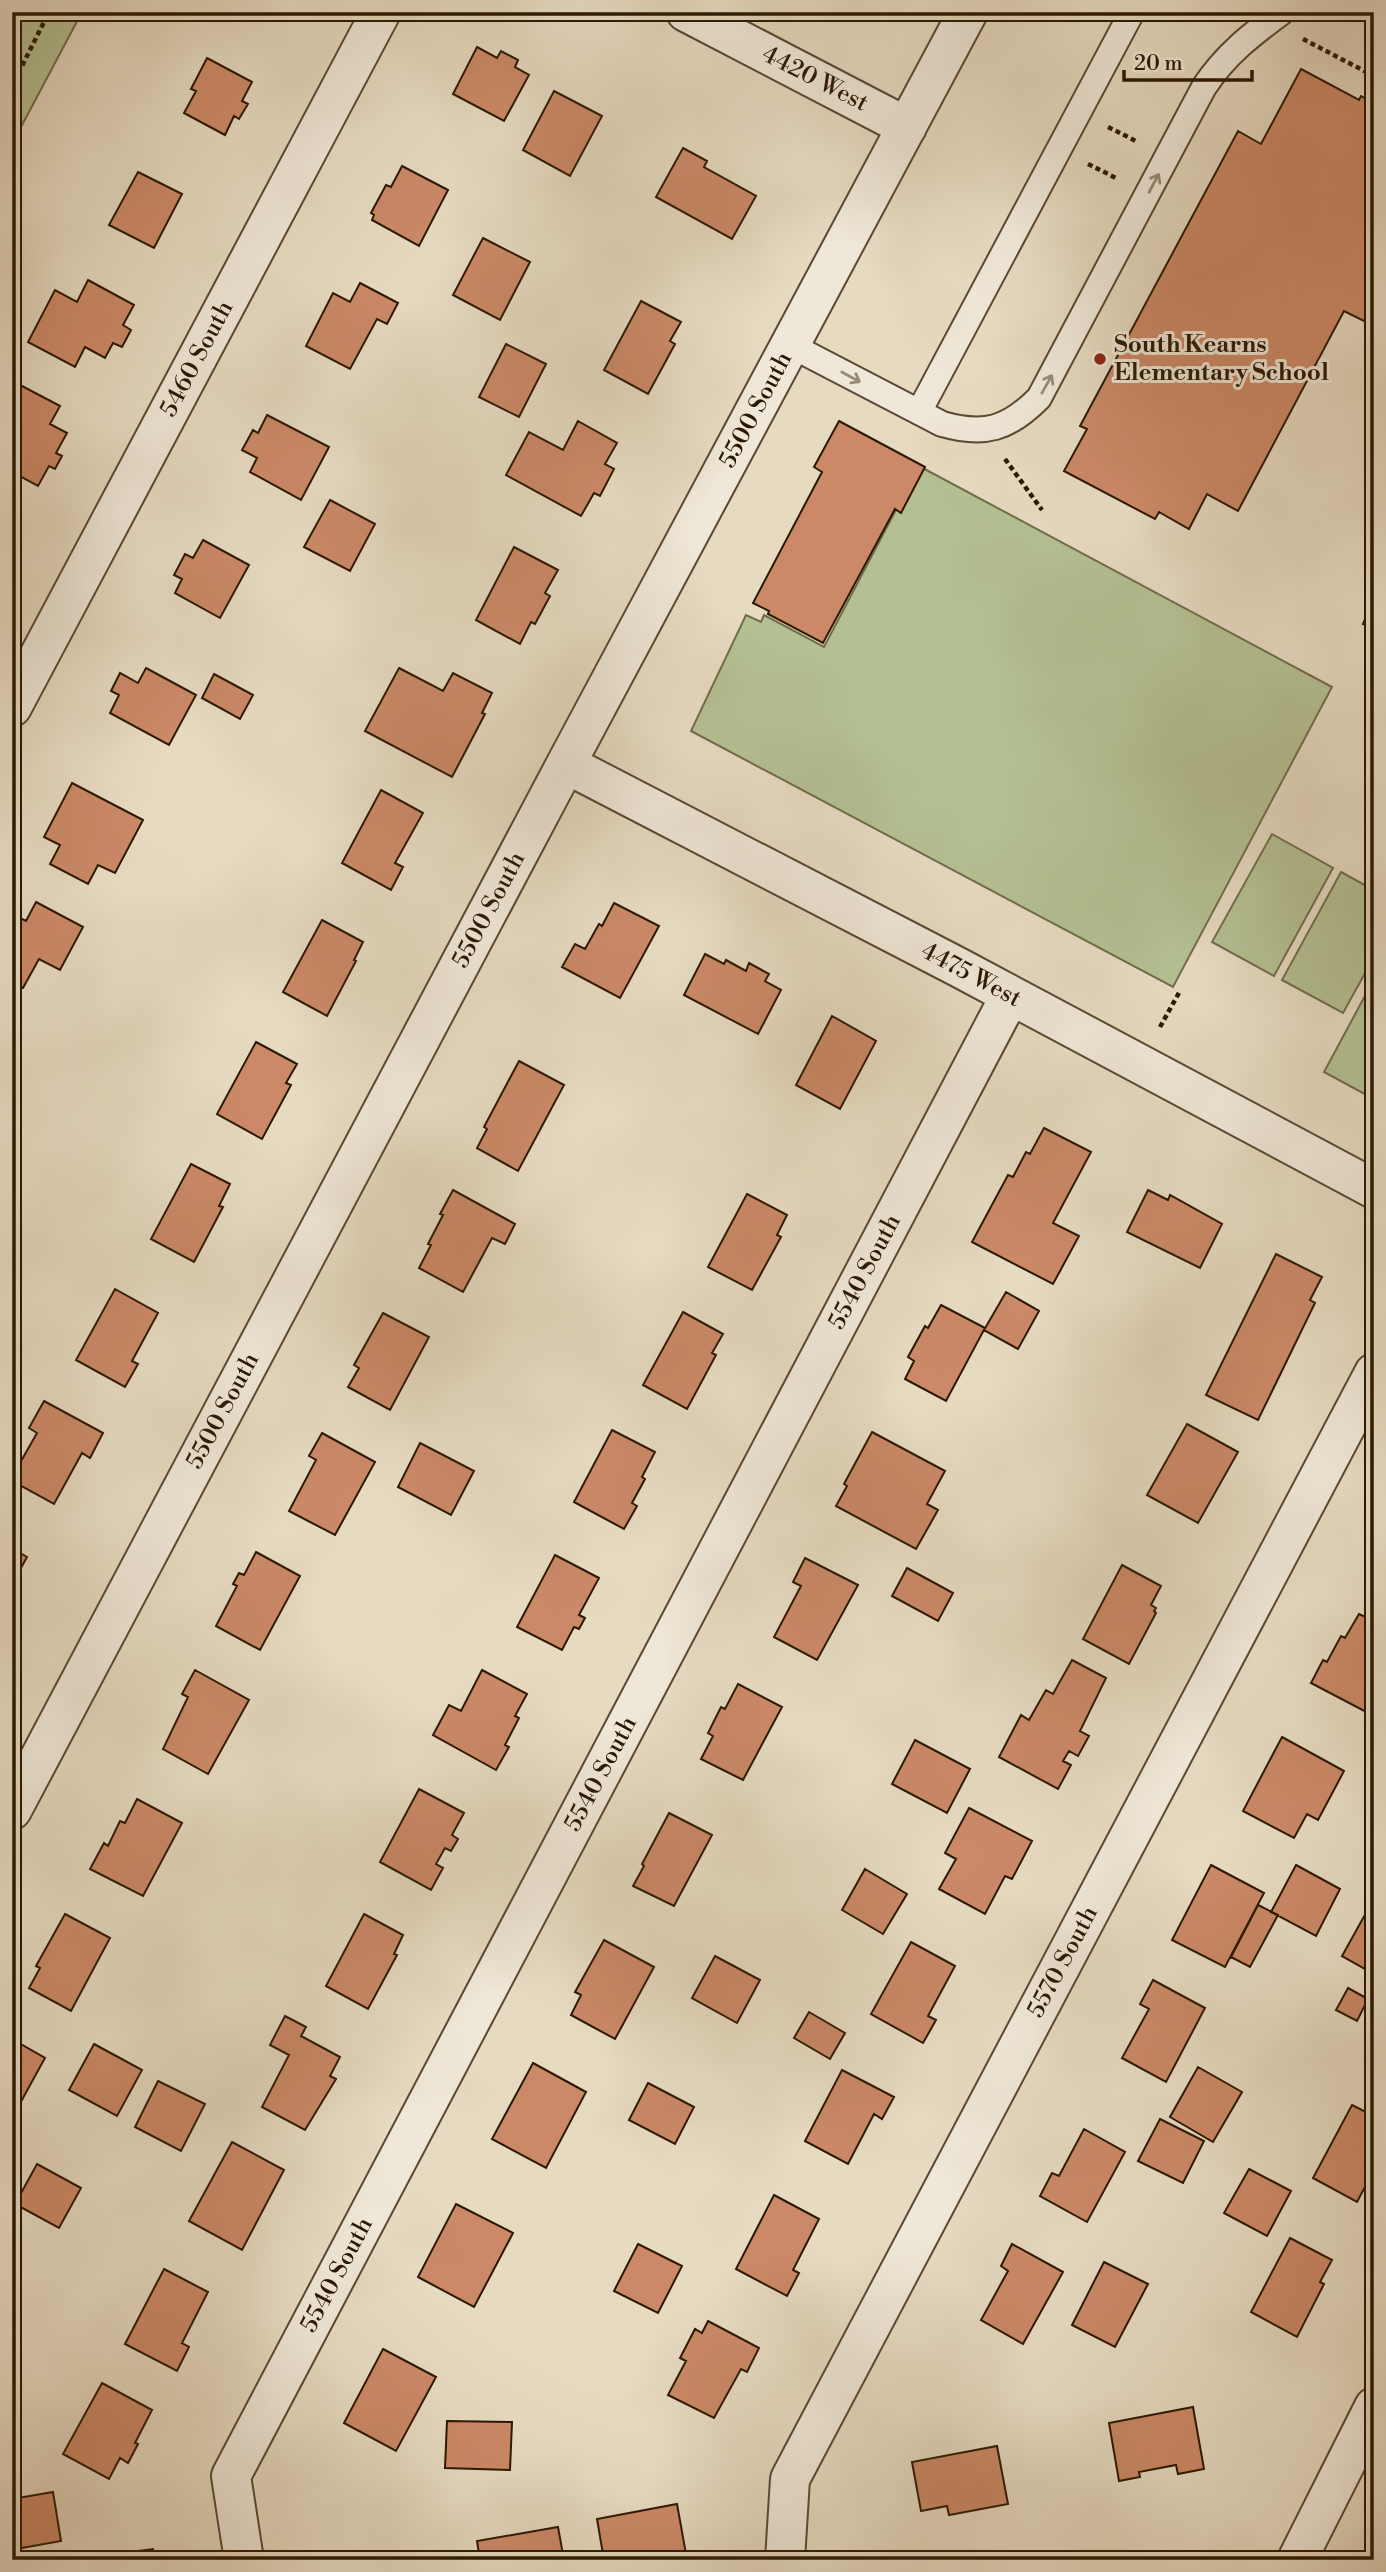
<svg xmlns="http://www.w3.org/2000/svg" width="1386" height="2572" font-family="'Libre Bodoni',serif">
<rect width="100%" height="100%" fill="#e6dac1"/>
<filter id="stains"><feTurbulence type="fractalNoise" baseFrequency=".00286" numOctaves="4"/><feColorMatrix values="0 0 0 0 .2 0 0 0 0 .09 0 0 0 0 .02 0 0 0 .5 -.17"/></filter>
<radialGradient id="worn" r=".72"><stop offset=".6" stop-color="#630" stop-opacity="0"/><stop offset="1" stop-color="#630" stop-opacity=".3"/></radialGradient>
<path fill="#b4c093" stroke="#706c4a" stroke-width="2" d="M12 12H82L12 144Z
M919 466 1332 687 1173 987 691 731 746 615 761 622 764 615 824 647Z
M1272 834 1333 868 1274 976 1212 942Z
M1341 872 1374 890V957L1343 1013 1282 980Z
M1374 979V1099L1324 1072Z"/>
<path fill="#cb8967" stroke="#2b1802" stroke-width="2" d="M477 47 497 58 501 51 518 60 515 67 529 75 504 121 453 94Z
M207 58 252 82 242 101 248 104 239 119 234 116 225 135 184 113 196 91 191 89Z
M1301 69 1359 100 1361 96 1374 103V326L1344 311 1238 511 1207 494 1189 529 1159 512 1155 519 1064 471 1087 429 1080 426 1238 131 1261 144Z
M554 91 602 116 570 176 523 150Z
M683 148 707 161 704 167 756 196 732 239 656 197Z
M402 166 448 190 419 246 372 220 374 215 371 213 386 185 391 187Z
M138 172 182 194 154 248 109 225Z
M483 238 530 262 500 320 453 295Z
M88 280 134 305 123 325 131 330 122 347 113 343 105 358 85 347 75 367 28 342 55 290 77 302Z
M360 283 398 303 387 324 377 319 350 369 306 346 333 293 350 302Z
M641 301 681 322 670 341 675 344 648 394 604 370Z
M506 344 546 364 519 417 479 397Z
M22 386 60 406 50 424 67 433 56 453 62 456 55 469 49 466 38 486 12 472V402Z
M267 415 329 447 301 500 250 472 257 458 242 450 253 430 258 433Z
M578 421 617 443 605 464 614 469 600 496 594 493 581 516 506 475 529 432 563 450Z
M839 421 925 467 901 513 895 509 823 643 768 614 769 611 753 603 822 472 814 467Z
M330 500 375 524 350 571 304 547Z
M203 540 249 565 220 618 175 593 182 579 174 575 185 554 193 558Z
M514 547 558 570 545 593 550 596 535 624 531 622 520 644 476 620Z
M1374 599V628L1363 624Z
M146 668 196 695 169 745 110 713 119 695 111 691 120 673 138 683Z
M399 668 443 691 453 673 492 693 482 713 485 714 452 777 365 731Z
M214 674 253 695 240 719 202 698Z
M72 783 143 820 115 873 98 865 88 884 50 864 60 845 44 837Z
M381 790 423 813 395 863 403 867 391 890 342 863Z
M36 902 83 927 60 970 39 959 23 988 12 983V914L26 921Z
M614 903 659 926 620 998 562 967 575 944 585 949 599 924 602 926Z
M322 920 363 942 354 960 356 961 327 1016 283 992Z
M705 954 724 964 726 960 746 971 749 963 769 974 765 981 781 990 758 1034 684 995Z
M832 1016 876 1041 840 1109 796 1085Z
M256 1042 297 1064 286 1083 291 1085 262 1139 217 1114Z
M519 1061 564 1085 518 1171 477 1148 487 1129 484 1127Z
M1044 1128 1091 1152 1053 1223 1079 1236 1053 1284 972 1242 1008 1175 1013 1177 1026 1152 1030 1154Z
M191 1164 230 1184 219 1206 223 1207 194 1262 151 1239Z
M453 1190 515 1224 505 1244 492 1238 463 1292 419 1268 431 1245 428 1244 443 1215 440 1214Z
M1148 1190 1168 1200 1170 1195 1222 1224 1200 1268 1127 1232Z
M747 1194 787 1215 777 1235 781 1237 752 1290 708 1267Z
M1276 1254 1322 1277 1310 1300 1315 1303 1258 1420 1206 1395Z
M115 1289 158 1313 132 1361 138 1364 125 1387 76 1360Z
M1006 1292 1039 1311 1018 1349 984 1330Z
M941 1305 985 1328 946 1401 905 1379 914 1361 908 1357 925 1326 928 1328Z
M683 1312 723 1334 712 1353 716 1355 687 1409 643 1385Z
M383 1313 429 1337 390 1410 348 1387 359 1368 354 1365Z
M44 1401 103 1433 90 1458 82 1453 54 1504 12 1481V1477L37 1433 29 1428Z
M1187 1424 1238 1452 1198 1523 1147 1495Z
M612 1430 655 1452 642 1477 645 1479 632 1503 637 1506 624 1529 574 1502Z
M872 1432 945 1471 927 1504 938 1510 916 1549 836 1506 847 1486 844 1484Z
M322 1433 375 1462 335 1535 289 1511 316 1460 309 1456Z
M420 1443 474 1471 451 1515 398 1487Z
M12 1548 27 1557 12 1584Z
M256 1552 300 1576 260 1650 216 1626 237 1586 233 1584 239 1573 244 1575Z
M555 1555 599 1578 579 1615 585 1618 579 1629 574 1627 562 1650 517 1627Z
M805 1558 858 1585 817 1660 774 1637 801 1586 793 1582Z
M1122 1565 1161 1586 1151 1605 1156 1608 1154 1611 1156 1613 1129 1664 1083 1639Z
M907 1568 953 1593 938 1621 892 1596Z
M1359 1614 1374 1621V1716L1311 1683 1323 1660 1327 1662 1341 1636 1345 1638Z
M1072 1660 1106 1678 1080 1731 1089 1736 1078 1756 1069 1751 1063 1761 1071 1765 1058 1789 999 1757 1021 1715 1029 1720 1046 1690 1053 1694Z
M195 1670 249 1700 208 1774 163 1749 188 1697 182 1694Z
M482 1670 527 1694 515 1716 519 1718 505 1745 509 1747 496 1770 433 1735 449 1705 461 1711Z
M738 1684 782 1707 743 1780 701 1759 713 1736 708 1733 721 1707 725 1709Z
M1282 1737 1344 1771 1318 1820 1307 1814 1294 1838 1243 1811Z
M915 1740 970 1769 947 1813 892 1784Z
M419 1789 464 1813 452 1835 458 1839 451 1851 445 1848 436 1864 443 1868 431 1890 380 1862Z
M137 1799 182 1823 143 1896 90 1869 104 1843 108 1846 120 1821 125 1823Z
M969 1808 1032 1841 1012 1879 1005 1876 985 1914 939 1889 956 1859 945 1853Z
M669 1813 712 1835 674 1906 633 1886 644 1866 642 1864Z
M1211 1865 1264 1893 1225 1967 1172 1940Z
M1296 1865 1340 1889 1316 1936 1271 1912Z
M865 1869 907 1894 883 1934 842 1910Z
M1372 1902 1374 1903V1974L1342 1956Z
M1258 1905 1278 1915 1250 1967 1231 1957Z
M65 1914 110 1938 71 2011 29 1988 40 1968 36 1966Z
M364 1914 403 1935 394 1954 397 1955 368 2009 326 1986Z
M604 1940 654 1967 615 2039 571 2015 581 1995 575 1992Z
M911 1942 955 1966 928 2016 936 2020 923 2043 871 2014Z
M715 1956 760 1980 737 2023 692 1998Z
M1153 1980 1205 2008 1166 2082 1122 2058 1149 2009 1140 2004Z
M1348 1988 1368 1999 1357 2021 1336 2010Z
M809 2012 845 2033 830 2059 794 2038Z
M285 2016 306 2027 301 2036 340 2057 330 2076 336 2079 305 2130 262 2107 289 2055 270 2045Z
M12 2039 45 2058 12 2118Z
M94 2044 142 2070 117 2116 69 2090Z
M533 2063 586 2092 546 2168 492 2139Z
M1198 2067 1242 2092 1213 2142 1170 2117Z
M842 2070 894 2097 882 2119 874 2114 848 2164 805 2141Z
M158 2081 205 2104 181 2151 135 2127Z
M648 2083 694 2107 675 2144 629 2120Z
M1352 2105 1374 2116V2170L1357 2202 1313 2178Z
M1160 2119 1204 2141 1183 2183 1138 2161Z
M1084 2129 1125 2152 1087 2222 1040 2196 1052 2173 1059 2176Z
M232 2142 284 2170 242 2250 189 2221Z
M37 2164 81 2188 59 2228 15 2204Z
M1249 2169 1291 2191 1267 2236 1224 2213Z
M774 2195 819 2219 793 2270 799 2273 787 2296 736 2269Z
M456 2204 513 2233 474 2307 418 2277Z
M1290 2238 1332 2260 1320 2282 1324 2284 1297 2337 1251 2312Z
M638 2244 682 2266 658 2313 614 2291Z
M1012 2244 1063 2272 1023 2344 981 2320 1008 2271 1001 2266Z
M1104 2262 1148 2284 1115 2347 1072 2325Z
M164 2269 208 2292 182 2343 189 2347 177 2371 125 2344Z
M708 2321 759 2348 747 2372 741 2369 714 2418 668 2395 686 2361 680 2358 695 2329 702 2333Z
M383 2349 436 2377 396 2451 344 2423Z
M102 2383 152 2410 135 2443 138 2444 128 2463 120 2458 109 2479 63 2454Z
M1193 2407 1204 2469 1178 2474 1176 2465 1139 2472 1140 2477 1119 2481 1109 2423Z
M447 2421 512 2422 510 2470 445 2468Z
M997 2446 1008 2504 949 2515 947 2506 921 2511 912 2462Z
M53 2492 61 2541 16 2549 12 2527V2499Z
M677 2504 686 2554 655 2560H604L597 2519Z
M558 2527 564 2560H480L477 2541Z
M153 2549 154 2560H106L105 2555Z
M407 2553 408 2560H369Z"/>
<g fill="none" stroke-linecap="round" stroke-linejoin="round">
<g stroke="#5a4832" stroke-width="28">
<path id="lane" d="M790 345 942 424C985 436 1008 429 1039 398L1204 87C1226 54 1251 35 1282 12
M919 412 1132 12"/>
</g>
<g stroke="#5a4832" stroke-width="42">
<path id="street" d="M686 12 907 127
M12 707 381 12
M566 764 958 967 1374 1189
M12 1810 566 764 968 12
M244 2560 231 2476 1010 996
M785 2560 790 2479 1374 1373
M1297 2560 1374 2407"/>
</g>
<path stroke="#2b1802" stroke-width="4.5" stroke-dasharray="5 3.5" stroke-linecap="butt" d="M1364 12 1374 17
M1303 39 1374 76
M12 79 22 66 49 12
M1108 127 1138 142
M1088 164 1118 179
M1005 459 1042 510
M1160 1027 1180 991"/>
<use href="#lane" stroke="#efe7d7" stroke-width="24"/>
<use href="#street" stroke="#efe7d7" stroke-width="38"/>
</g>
<defs><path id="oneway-shaft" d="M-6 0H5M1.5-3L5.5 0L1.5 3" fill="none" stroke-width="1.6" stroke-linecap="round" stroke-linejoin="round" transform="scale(1.75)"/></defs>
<g stroke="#978a77">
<use href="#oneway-shaft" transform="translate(1154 183) rotate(-62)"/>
<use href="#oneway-shaft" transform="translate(851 377) rotate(29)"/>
<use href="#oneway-shaft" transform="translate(1047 384) rotate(-61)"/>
</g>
<circle fill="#8f2418" stroke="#efe7d7" stroke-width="2.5" cx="1100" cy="359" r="7"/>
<g text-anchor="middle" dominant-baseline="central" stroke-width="6" stroke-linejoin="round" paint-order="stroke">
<g font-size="24" fill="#2b1802" stroke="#efe7d7">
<text transform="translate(815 79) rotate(27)">4420 West</text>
<text transform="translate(197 359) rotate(-62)">5460 South</text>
<text transform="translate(756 410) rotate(-62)">5500 South</text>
<text transform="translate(489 910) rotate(-62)">5500 South</text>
<text transform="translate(971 975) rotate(28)">4475 West</text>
<text transform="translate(865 1272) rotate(-62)">5540 South</text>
<text transform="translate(223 1411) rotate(-62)">5500 South</text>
<text transform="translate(601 1774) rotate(-62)">5540 South</text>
<text transform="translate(1063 1962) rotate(-62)">5570 South</text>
<text transform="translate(337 2275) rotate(-62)">5540 South</text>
</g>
<g font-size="24" font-weight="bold" fill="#2b1802" stroke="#efe7d7" text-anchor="start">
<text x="1114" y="345">South Kearns<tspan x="1114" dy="28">Elementary School</tspan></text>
</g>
</g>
<rect width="1386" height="2572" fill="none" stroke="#e6dac1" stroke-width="42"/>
<rect x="14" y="14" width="1358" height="2544" fill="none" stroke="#2b1802" stroke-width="3.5"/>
<rect x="21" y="21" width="1344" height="2530" fill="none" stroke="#2b1802" stroke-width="2"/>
<path d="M1124 70v10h128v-10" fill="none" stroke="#2b1802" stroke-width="3.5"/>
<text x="1134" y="70" font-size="21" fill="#2b1802" stroke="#efe7d7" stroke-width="5" paint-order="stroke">20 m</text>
<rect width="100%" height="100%" filter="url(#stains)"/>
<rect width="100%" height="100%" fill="url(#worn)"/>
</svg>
